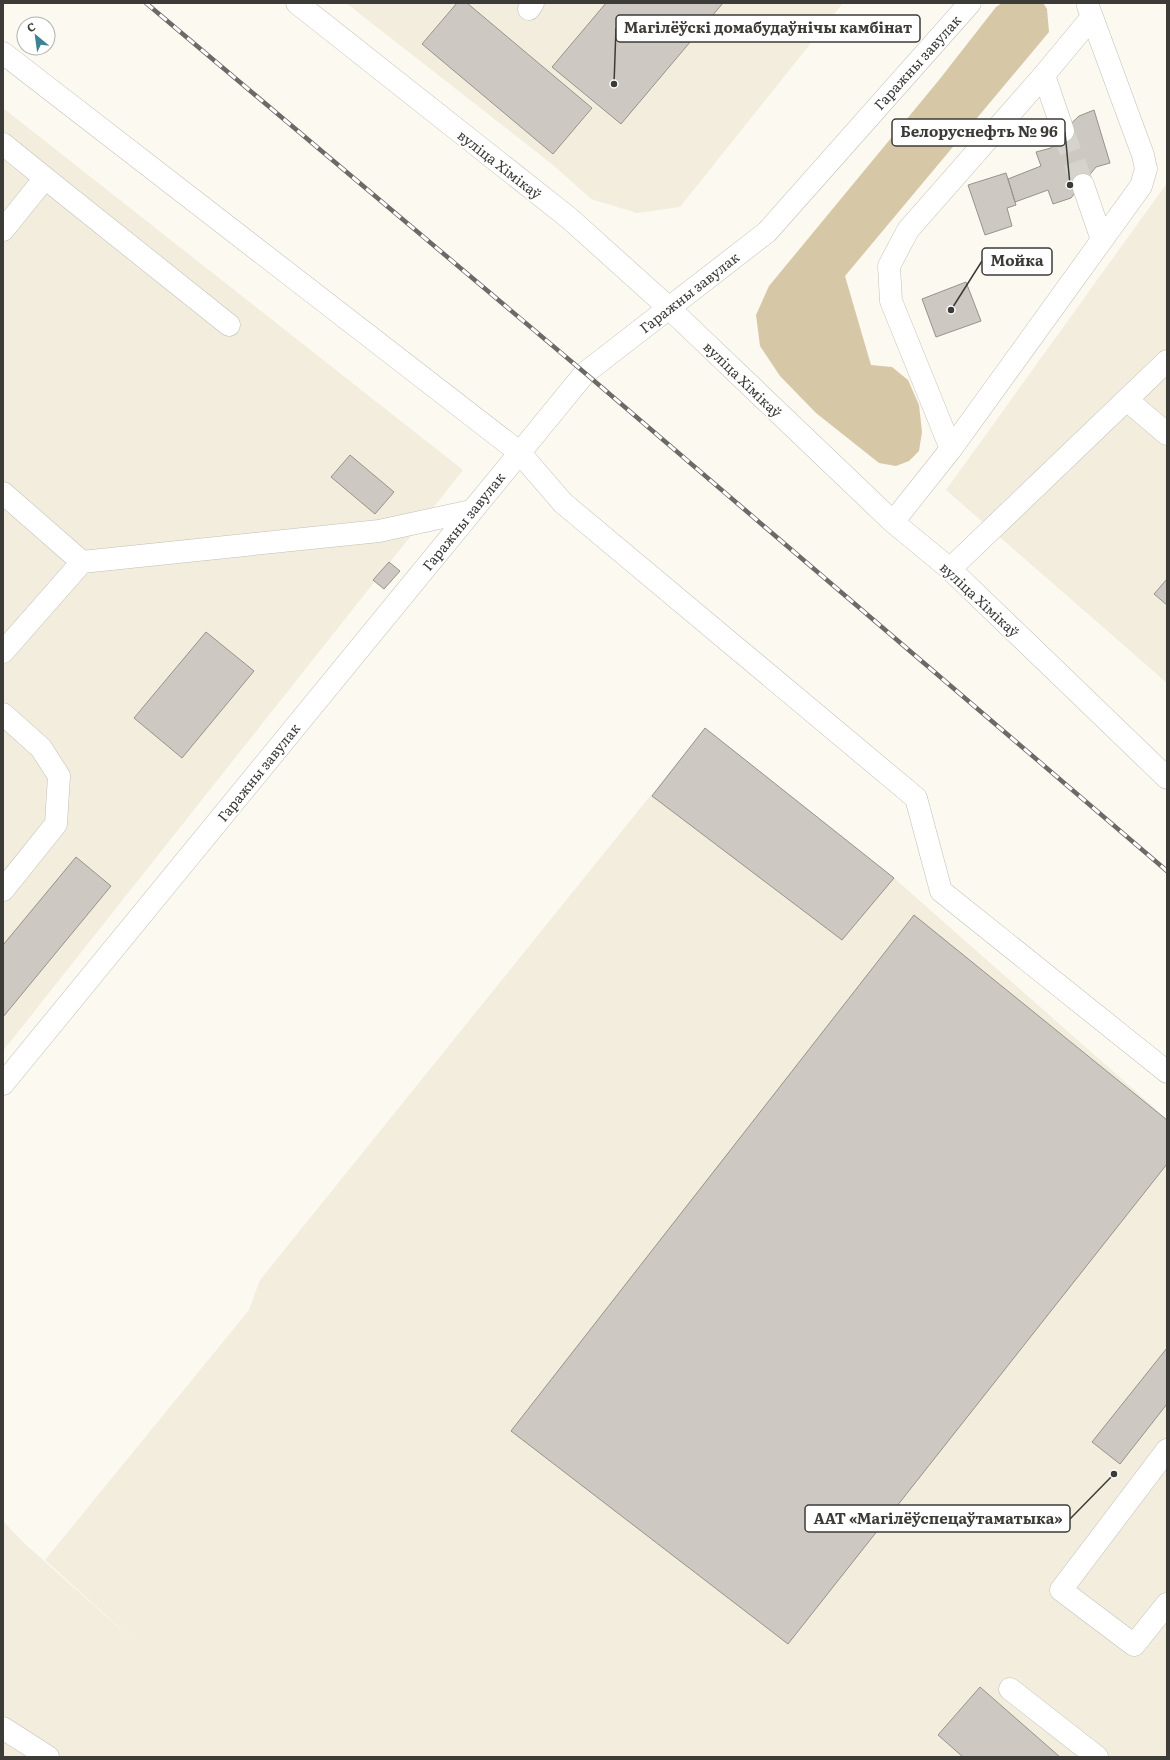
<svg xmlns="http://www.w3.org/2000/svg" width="1170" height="1760" font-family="Literata,serif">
<rect width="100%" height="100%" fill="#fcf9f1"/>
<path fill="#f3edde" d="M346 3H843L680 207 637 213 591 199 553 165Z
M3 108 463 470 3 1051Z
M1167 183V683L946 490Z
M705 728 894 878 1167 1119V1757H3V1521L25 1544 144 1650 45 1560 249 1310 260 1280Z"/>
<path fill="#d6c7a6" d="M1002 3H1043L1047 9 1049 32 845 276 871 365 892 367 908 380 919 405 922 432 919 451 909 461 896 466 879 463 816 413 780 376 760 346 756 315 769 286 939 80 996 7Z"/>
<path fill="#cdc9c2" stroke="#96938c" d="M457 3H467L592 108 553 154 422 44Z
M606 3H723L621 124 552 67Z
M1094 110 1110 163 1096 167 1071 198 1053 204 1048 190 1015 202 1008 179 1041 166 1036 152 1051 148 1063 131 1079 116Z
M1006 173 1016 205 1007 208 1012 226 985 235 968 185Z
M966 282 981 321 936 337 922 299Z
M350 455 394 492 375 514 331 477Z
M389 562 400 571 384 589 373 580Z
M1167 579V605L1154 594Z
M206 632 254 671 182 758 134 718Z
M705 728 894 878 842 940 652 796Z
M76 857 111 886 3 1017V945Z
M914 915 1167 1120V1164L788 1644 511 1431Z
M1167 1348V1404L1120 1464 1092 1442Z
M980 1687 1060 1757H963L938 1735Z"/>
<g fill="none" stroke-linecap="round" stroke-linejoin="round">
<path stroke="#d6d3cc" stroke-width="22" stroke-dasharray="22 11" stroke-linecap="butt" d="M1063 131 1083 185"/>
<g stroke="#c2bfb7" stroke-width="23">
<path id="minor" d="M297 3 569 218 669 308 893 522 950 569 1167 778
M1088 6 1143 155 1146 169 1141 186 1102 240
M529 9 533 3
M3 53 519 452 563 503 916 798 941 891 1167 1072
M1044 75 1063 131
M3 144 45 178 3 230
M45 178 229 325
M1127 400 1167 434
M951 449 891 301 889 266 908 230 1044 75 1092 17
M3 493 82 562 379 531 471 511
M893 522 951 449 1102 240 1083 185
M950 569 1167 361
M3 652 82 562
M3 714 41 748 59 776 56 824 3 890
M3 1084 585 373 767 232 970 3
M1167 1450 1061 1590 1134 1645 1167 1604
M1010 1689 1097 1757
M3 1728 48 1757"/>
</g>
<use href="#minor" stroke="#fff" stroke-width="22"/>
<g stroke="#6c6a66" stroke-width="4.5">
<path id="rail" d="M146 3 585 373 1167 871"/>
</g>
<use href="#rail" stroke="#fff" stroke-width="3" stroke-dasharray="9" stroke-linecap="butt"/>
</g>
<g text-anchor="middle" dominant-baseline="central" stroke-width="4" stroke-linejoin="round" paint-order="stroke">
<g font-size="14" fill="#3c3b38" stroke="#fff">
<text transform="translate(917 62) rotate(-48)">Гаражны завулак</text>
<text transform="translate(500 164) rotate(38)">вуліца Хімікаў</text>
<text transform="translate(689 292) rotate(-38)">Гаражны завулак</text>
<text transform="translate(743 379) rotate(44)">вуліца Хімікаў</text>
<text transform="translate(463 521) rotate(-51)">Гаражны завулак</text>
<text transform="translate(980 599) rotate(43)">вуліца Хімікаў</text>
<text transform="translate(258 772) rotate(-51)">Гаражны завулак</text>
</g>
</g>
<path fill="none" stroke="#3c3b38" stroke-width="1.5" d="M614 84L616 28M1070 185L1065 132M951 310L982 261M1114 1474L1070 1519"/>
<g fill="#3c3b38" stroke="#fff" stroke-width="1.5">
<circle cx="614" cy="84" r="4"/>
<circle cx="1070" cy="185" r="4"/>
<circle cx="951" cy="310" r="4"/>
<circle cx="1114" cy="1474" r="4"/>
</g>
<g fill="#fff" stroke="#3c3b38" stroke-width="1.5">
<rect x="616" y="15" width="304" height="27" rx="4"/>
<rect x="892" y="119" width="173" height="27" rx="4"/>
<rect x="982" y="248" width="70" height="27" rx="4"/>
<rect x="805" y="1505" width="265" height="27" rx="4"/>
</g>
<g font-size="15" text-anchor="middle" font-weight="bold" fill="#3c3b38">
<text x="768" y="33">Магілёўскі домабудаўнічы камбінат</text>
<text x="979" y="137">Белоруснефть № 96</text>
<text x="1017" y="266">Мойка</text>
<text x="938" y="1524">ААТ «Магілёўспецаўтаматыка»</text>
</g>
<rect width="1170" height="1760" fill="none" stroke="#3c3b38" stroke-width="8"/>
<g transform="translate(36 36) rotate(331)"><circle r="19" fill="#ffffff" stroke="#b1b1af"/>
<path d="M0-3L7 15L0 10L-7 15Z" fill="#3e8391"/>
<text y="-6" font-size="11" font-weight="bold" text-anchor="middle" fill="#3c3b38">С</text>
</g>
</svg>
